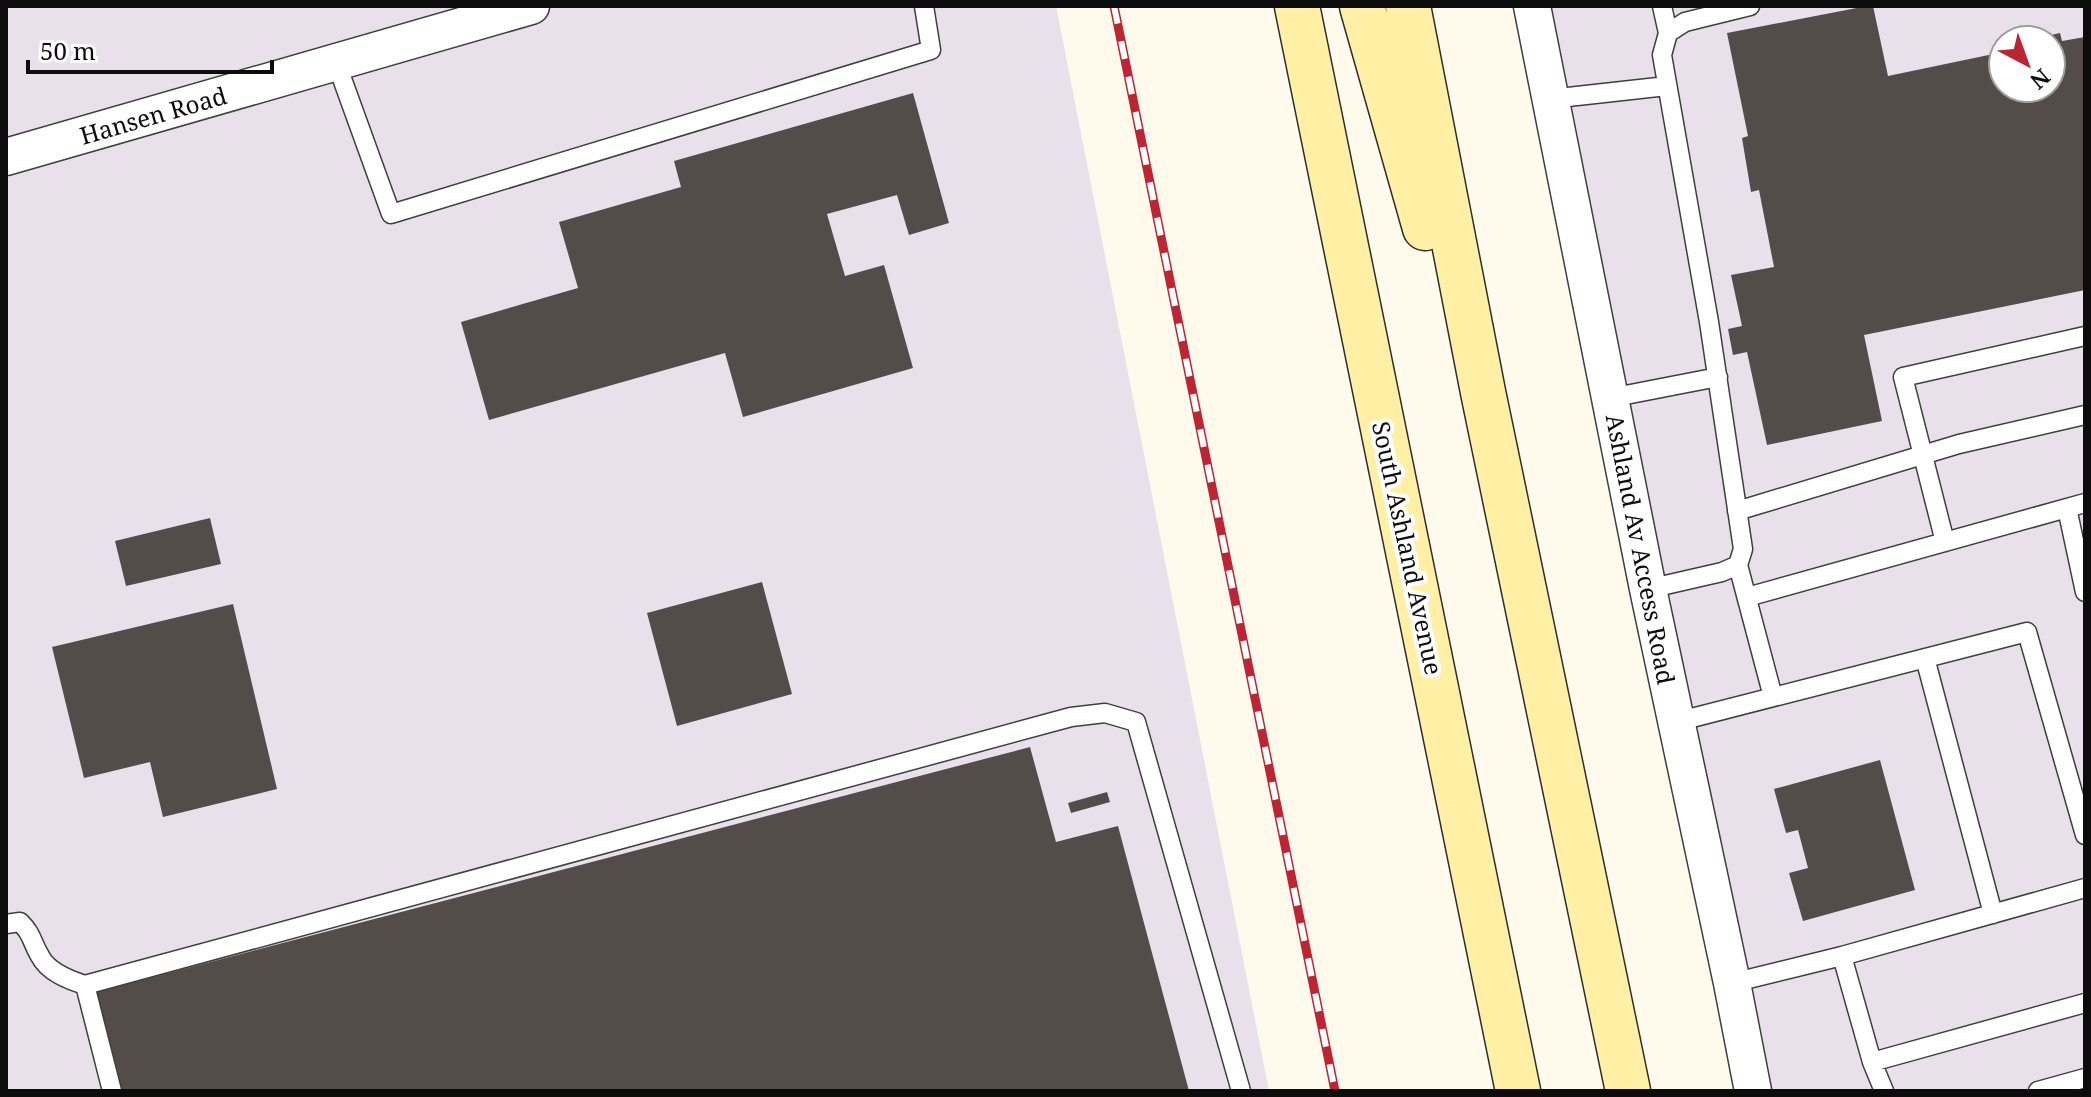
<svg xmlns="http://www.w3.org/2000/svg" width="2091" height="1097" font-family="'Noto Serif',serif">
<rect width="100%" height="100%" fill="#fffaeb"/>
<path fill="#e9e0eb" fill-rule="evenodd" d="M6 6H1056L1269 1091H6Z
M1532 6H2085V1091H1752ZM2003 40H2051V88H2003Z"/>
<path fill="#544c48" d="M1867 6H1873L1888 76 2003 52V88H2051V40L2034 39 2060 33 2062 41 2085 37V290L1864 335 1882 421 1767 445 1747 352 1733 355 1728 329 1742 326 1731 275 1774 267 1759 190 1751 192 1742 138 1748 136 1727 33Z
M913 93 949 223 909 235 897 195 827 214 845 276 884 265 913 368 743 417 725 353 489 420 461 322 578 288 559 222 681 187 674 161Z
M210 518 221 564 126 586 115 541Z
M762 582 792 694 677 726 647 613Z
M233 604 277 789 163 817 150 762 84 778 52 647Z
M1030 747 1056 842 1118 826 1189 1091H121L96 992Z
M1880 760 1915 890 1803 921 1789 873 1808 868 1798 830 1786 833 1774 789Z
M1107 792 1110 802 1071 813 1068 803Z"/>
<g fill="none" stroke-linecap="round" stroke-linejoin="round">
<g stroke="#3f3f3f" stroke-width="21">
<path id="service" d="M1662 6 1668 33
M336 62 391 214 931 50 924 6
M1550 99 1667 86
M1610 398 1718 377
M2067 508 2085 592
M1737 511 1959 444 2085 415
M1945 542 1903 377 2085 336
M1738 565 1773 697
M1648 589 1722 572 1738 565 1743 549 1709 322 1662 55 1668 33 1685 22 1750 6
M1747 597 2085 503
M1925 658 1993 914
M1676 722 2027 632 2085 835
M6 924 20 922C33 935 31 941 40 956 48 972 69 980 85 985L1071 717 1105 713 1136 722 1241 1091
M1842 956 1872 1062 2085 1003
M1732 983 1842 956 2085 888
M85 985 112 1091
M1872 1062 1884 1091
M2038 1091 2085 1078"/>
</g>
<g stroke="#3f3f3f" stroke-width="39">
<path id="minor" d="M1532 6 1648 589 1732 983 1753 1091
M6 157 531 6"/>
</g>
<g stroke="#2e2e2e" stroke-width="47">
<path id="secondary" d="M1297 6 1518 1091
M1362 6 1425 228
M1408 6 1483 392 1628 1091"/>
</g>
<use href="#service" stroke="#fff" stroke-width="18"/>
<use href="#minor" stroke="#fff" stroke-width="36"/>
<use href="#secondary" stroke="#fff0a6" stroke-width="44"/>
<g stroke="#bb2534" stroke-width="9">
<path id="rail" d="M1114 6 1335 1091"/>
</g>
<use href="#rail" stroke="#fff" stroke-width="6" stroke-dasharray="18" stroke-linecap="butt"/>
</g>
<g text-anchor="middle" dominant-baseline="central" stroke-width="8" stroke-linejoin="round" paint-order="stroke">
<g font-size="24" fill="#0c0c0c" stroke="#fff">
<text transform="translate(153 115) rotate(-16)">Hansen Road</text>
<text transform="translate(1408 548) rotate(78)">South Ashland Avenue</text>
<text transform="translate(1641 549) rotate(79)">Ashland Av Access Road</text>
</g>
</g>
<rect width="2091" height="1097" fill="none" stroke="#0c0c0c" stroke-width="16"/>
<g transform="translate(2027 64) rotate(139)"><circle r="38" fill="#ffffff" stroke="#9e9e9e" stroke-width="2"/>
<path d="M0-6L14 30L0 20L-14 30Z" fill="#bb2534"/>
<text y="-12" font-size="22" font-weight="bold" text-anchor="middle" fill="#0c0c0c">N</text>
</g>
<path d="M28 60v12h244v-12" fill="none" stroke="#0c0c0c" stroke-width="4"/>
<text x="40" y="60" font-size="24" fill="#0c0c0c" stroke="#ffffff" stroke-width="6" paint-order="stroke">50 m</text>
</svg>
